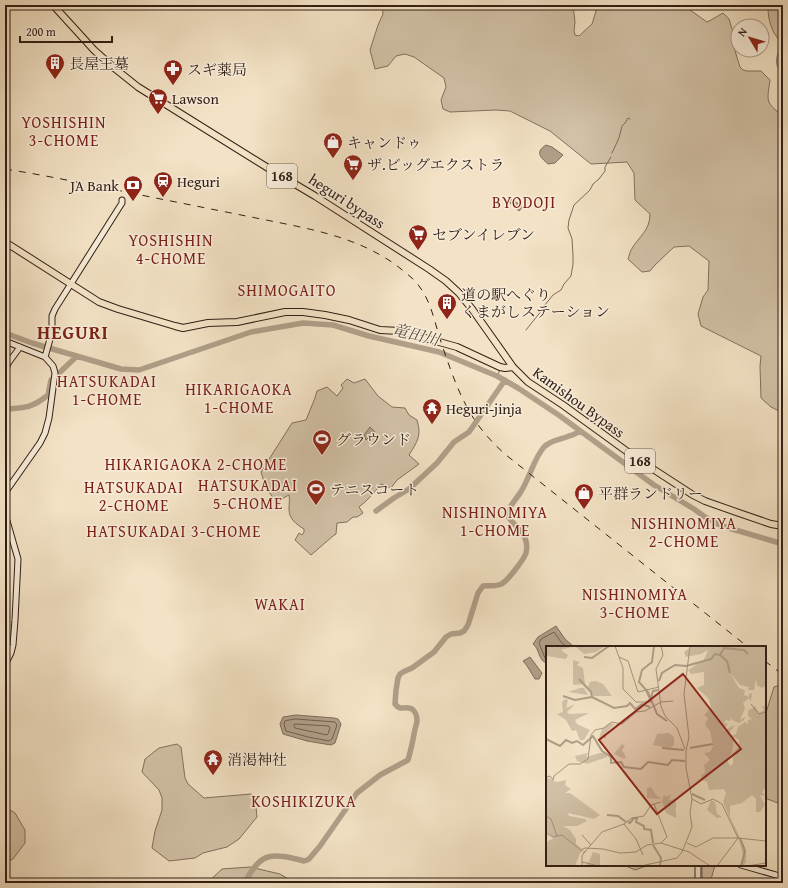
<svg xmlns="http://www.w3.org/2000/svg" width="788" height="888" font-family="'Gentium Book Plus','Noto Serif JP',serif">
<rect width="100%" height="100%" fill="#f3e2c5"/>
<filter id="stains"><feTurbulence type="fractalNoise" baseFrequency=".005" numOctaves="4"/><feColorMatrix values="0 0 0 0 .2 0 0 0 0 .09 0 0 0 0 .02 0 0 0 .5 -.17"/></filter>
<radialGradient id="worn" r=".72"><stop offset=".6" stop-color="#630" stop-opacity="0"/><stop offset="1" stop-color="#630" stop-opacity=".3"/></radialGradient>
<path fill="#d2c1a7" stroke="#82705e" d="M382 5H573L575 22 574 31 575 35 579 36 592 24 596 11 593 5H683L707 22 711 20 723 13 729 19 733 32 732 41 740 67 743 70 747 71H761L770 80C767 102 765 102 783 116V413L771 407 761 398 760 366 761 356 701 326 698 314 703 297 708 290 709 261 689 246 674 247 655 265 650 271 642 272 628 259C629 256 630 252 631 250 639 236 650 231 650 214L635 200 634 173 627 162 591 164 550 131 510 111 496 110 450 112 443 109 441 100 446 87 444 78 414 57 405 54 396 56 388 66 375 69 370 50 378 25 383 14Z
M768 5H783V75C770 59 781 57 779 41 778 38 776 36 774 33 769 22 768 17 768 5Z
M347 379 354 383 365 379 378 396 392 407 405 408 409 415 417 420C422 436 417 442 409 455L419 464 397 480 391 488 381 484C374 493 368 500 359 507L363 513 357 517H353L347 522 337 523 336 534 333 536 311 555 295 540 299 533 302 535 304 532V529C296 524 289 519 289 509 289 504 290 500 289 495L285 497 277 503 266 488 261 472 292 423 306 420 315 398 317 391 327 387 337 396 343 388 341 385Z
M783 684V805L765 798V716L774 687Z
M177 744 181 747 185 778 188 784 204 798 251 794 255 797 257 817 239 839 227 847 203 853 195 858 169 861 152 848 155 831 162 810V798L159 790 142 772 145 759 159 748Z
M5 807 15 813 25 830V843L13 859 5 863Z
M624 865H649L635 870Z
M702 865H715L710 883H703L702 874Z
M250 867 280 874 290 880 291 883H207L222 869Z"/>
<path fill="#b19f89" stroke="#7e6b5a" d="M546 145 552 147 563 155 555 163 548 164C540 157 535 152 546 145Z
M511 199 522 206V208L519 211 509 202Z
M370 427 375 432 366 440 364 435Z
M556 626 565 639 573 646 572 647 569 646 568 647H547V663C538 661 540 649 533 644L538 637Z
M530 657 542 673 539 679H535C531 673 528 666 523 661Z
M296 715 334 718 338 719 341 724 335 743 331 745 307 741 283 734 280 724 283 717Z"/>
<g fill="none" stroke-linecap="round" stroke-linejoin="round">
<path stroke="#715e4e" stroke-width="1" d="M547 659 545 658 539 643 541 639 554 632 561 642 567 647
M296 719 335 722 337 725 332 739 329 741 308 737 286 731 284 724 285 721Z
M295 724 329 726 330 728 328 734 327 735 295 728 294 726Z"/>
<path stroke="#7e6b5a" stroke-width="1" d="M612 153 619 138 622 126 625 123 628 118 630 119
M526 330 542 310 544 306 553 295 561 290 564 284 571 276 573 264V255L572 239 568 228 569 220 574 205 590 190 593 184 599 179 605 171V167L611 157
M497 376 500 370"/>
<path stroke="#b19f89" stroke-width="5.5" d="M5 333 32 343 121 369 139 370 251 332 303 323 333 325 369 336 439 352 497 376 518 388 560 416 654 485 694 509 705 517 722 526 783 544
M58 374 77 356
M5 409C25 408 32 408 48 395L51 380
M376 511 394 498 409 489 437 463 454 442 469 432 505 380
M245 883C260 851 272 853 304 861L307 860 309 859 320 846 357 793 380 775 408 760C411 750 413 740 415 729 416 726 417 723 417 720 417 716 415 711 412 709 405 705 401 712 395 704L396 690 398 678 400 674 405 671 412 668 434 652 446 637 451 634 460 633 464 631 468 625 478 593 483 586C489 585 496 587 501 584 507 582 524 559 526 553 527 549 527 543 525 538 522 530 509 521 507 514 507 509 517 498 520 493 529 480 534 458 544 447 551 440 560 440 569 436 573 435 577 433 580 431"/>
<g stroke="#311e14" stroke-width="7">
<path id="secondary" d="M5 341 45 357 53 366 55 373 49 418 45 433 40 443 7 490 5 494
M45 357 52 332V316L55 309 122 203V200
M5 370 9 362 20 347
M5 514 18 559 15 620 13 645 11 653 5 665
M698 865V877L699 883
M741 865 783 877"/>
</g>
<g stroke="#311e14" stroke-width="8">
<path id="highway" d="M53 5 94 50 113 67 138 87 273 171 315 196 429 269 446 281 459 293 472 309 513 367 528 382 563 405 636 458 693 495 705 501 739 513 771 524 783 526
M5 242 99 302 118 309 175 326 183 328 208 323 237 322 285 312H303L325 315 349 320 380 330 400 331 457 347 500 367 505 368 513 367"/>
</g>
<use href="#secondary" stroke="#f7ecd9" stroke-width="5"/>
<use href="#highway" stroke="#f3e2c5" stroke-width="6"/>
<path stroke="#311e14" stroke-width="1" stroke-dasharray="7 7" stroke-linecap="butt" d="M5 169C62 178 119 191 176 202 206 208 236 214 266 220 311 229 357 237 396 265 402 270 409 275 415 281 432 300 434 322 442 345 452 374 462 405 482 430 489 439 497 447 506 455L748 647
M765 661 783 675"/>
</g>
<defs>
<g id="building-pin" transform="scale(1)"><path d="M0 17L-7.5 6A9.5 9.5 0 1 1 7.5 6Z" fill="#8f2418" stroke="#f7ecd9"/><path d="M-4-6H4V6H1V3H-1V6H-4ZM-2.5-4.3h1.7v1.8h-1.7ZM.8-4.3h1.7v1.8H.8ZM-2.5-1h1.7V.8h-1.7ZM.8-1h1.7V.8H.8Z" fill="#fff"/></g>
<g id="pharmacy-pin" transform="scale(1)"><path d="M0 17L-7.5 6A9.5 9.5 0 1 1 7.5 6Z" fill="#8f2418" stroke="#f7ecd9"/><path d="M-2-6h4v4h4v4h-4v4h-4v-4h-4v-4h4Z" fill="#fff"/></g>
<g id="supermarket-pin" transform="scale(1)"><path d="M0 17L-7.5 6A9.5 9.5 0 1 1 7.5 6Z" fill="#8f2418" stroke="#f7ecd9"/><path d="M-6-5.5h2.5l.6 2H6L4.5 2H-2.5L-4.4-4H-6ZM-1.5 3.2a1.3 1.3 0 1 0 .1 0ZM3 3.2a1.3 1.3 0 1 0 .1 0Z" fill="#fff"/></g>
<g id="shop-pin" transform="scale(1)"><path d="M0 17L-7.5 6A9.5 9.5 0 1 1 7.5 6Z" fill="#8f2418" stroke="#f7ecd9"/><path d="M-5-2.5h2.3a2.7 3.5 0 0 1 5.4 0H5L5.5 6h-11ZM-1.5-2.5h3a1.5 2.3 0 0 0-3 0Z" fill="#fff"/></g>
<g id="station-pin" transform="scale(1)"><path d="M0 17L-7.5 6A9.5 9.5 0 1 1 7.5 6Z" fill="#8f2418" stroke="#f7ecd9"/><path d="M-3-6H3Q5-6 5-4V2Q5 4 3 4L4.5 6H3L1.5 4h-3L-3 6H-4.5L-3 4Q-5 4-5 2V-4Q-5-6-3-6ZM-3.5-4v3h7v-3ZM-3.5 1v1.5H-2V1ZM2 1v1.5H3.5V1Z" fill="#fff"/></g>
<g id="bank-pin" transform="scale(1)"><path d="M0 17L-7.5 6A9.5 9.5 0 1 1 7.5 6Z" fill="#8f2418" stroke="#f7ecd9"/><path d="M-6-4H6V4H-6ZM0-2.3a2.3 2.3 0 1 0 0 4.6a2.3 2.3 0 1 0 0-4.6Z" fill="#fff"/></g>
<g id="temple-pin" transform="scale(1)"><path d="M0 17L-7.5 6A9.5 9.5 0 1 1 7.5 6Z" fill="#8f2418" stroke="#f7ecd9"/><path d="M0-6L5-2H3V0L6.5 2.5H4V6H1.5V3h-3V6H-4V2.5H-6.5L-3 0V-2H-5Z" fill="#fff"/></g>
<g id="stadium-pin" transform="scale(1)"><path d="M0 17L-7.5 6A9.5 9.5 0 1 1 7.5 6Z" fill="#8f2418" stroke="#f7ecd9"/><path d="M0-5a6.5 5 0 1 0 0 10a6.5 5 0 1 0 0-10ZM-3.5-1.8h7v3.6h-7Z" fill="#fff"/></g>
</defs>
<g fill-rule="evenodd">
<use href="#building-pin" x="55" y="63"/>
<use href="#pharmacy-pin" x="173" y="69"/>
<use href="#supermarket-pin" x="158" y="98"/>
<use href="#shop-pin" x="333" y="142"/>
<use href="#supermarket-pin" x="353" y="164"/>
<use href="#station-pin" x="163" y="181"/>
<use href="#bank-pin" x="133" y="185"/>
<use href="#supermarket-pin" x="418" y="234"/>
<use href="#building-pin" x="447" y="303"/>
<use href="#temple-pin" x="432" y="408"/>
<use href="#stadium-pin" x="322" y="439"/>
<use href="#stadium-pin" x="316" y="489"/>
<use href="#shop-pin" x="584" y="493"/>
<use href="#temple-pin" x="213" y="759"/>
</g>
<g text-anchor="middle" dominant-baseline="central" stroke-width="3" stroke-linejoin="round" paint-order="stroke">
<g fill="#f7ecd9" stroke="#6c5c4f" stroke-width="1">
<rect x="267" y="164" width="30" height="24" rx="3"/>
<rect x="625" y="449" width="30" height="24" rx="3"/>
</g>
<g font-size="14" font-weight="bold" fill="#311e14">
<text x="282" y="176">168</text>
<text x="640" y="461">168</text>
</g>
<g font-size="15" fill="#311e14" stroke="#f7ecd9" text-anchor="start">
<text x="69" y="63">長屋王墓</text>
<text x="187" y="69">スギ薬局</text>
<text x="172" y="98">Lawson</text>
<text x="347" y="142">キャンドゥ</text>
<text x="367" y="164">ザ.ビッグエクストラ</text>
<text x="177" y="181">Heguri</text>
<text x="119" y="185" text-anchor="end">JA Bank</text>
<text x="432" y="234">セブンイレブン</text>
<text x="461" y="294">道の駅へぐり<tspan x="461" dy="17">くまがしステーション</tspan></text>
<text x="446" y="408">Heguri-jinja</text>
<text x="336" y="439">グラウンド</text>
<text x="330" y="489">テニスコート</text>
<text x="598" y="493">平群ランドリー</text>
<text x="227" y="759">消渇神社</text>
</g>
<g font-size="15" fill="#311e14" stroke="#f7ecd9">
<text transform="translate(347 201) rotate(33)">heguri bypass</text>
<text transform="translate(579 402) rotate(36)">Kamishou Bypass</text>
</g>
<g font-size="16" letter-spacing="1" fill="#7a1f14" stroke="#f7ecd9">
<text x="64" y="122">YOSHISHIN<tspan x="64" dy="18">3-CHOME</tspan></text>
<text x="524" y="202">BYODOJI</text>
<text x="171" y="240">YOSHISHIN<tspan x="171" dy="18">4-CHOME</tspan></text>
<text x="287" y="290">SHIMOGAITO</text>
<text x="107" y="381">HATSUKADAI<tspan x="107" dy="18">1-CHOME</tspan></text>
<text x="239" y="389">HIKARIGAOKA<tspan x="239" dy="18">1-CHOME</tspan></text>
<text x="196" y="464">HIKARIGAOKA 2-CHOME</text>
<text x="248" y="485">HATSUKADAI<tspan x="248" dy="18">5-CHOME</tspan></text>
<text x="134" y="487">HATSUKADAI<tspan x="134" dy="18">2-CHOME</tspan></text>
<text x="495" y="512">NISHINOMIYA<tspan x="495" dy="18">1-CHOME</tspan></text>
<text x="684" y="523">NISHINOMIYA<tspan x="684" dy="18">2-CHOME</tspan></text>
<text x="174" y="531">HATSUKADAI 3-CHOME</text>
<text x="635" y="594">NISHINOMIYA<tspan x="635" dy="18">3-CHOME</tspan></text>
<text x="280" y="604">WAKAI</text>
<text x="304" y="801">KOSHIKIZUKA</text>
</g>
<g font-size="16" font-style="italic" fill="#5e4b3d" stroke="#f7ecd9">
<text transform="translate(416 334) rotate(14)">竜田川</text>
</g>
<g font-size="19" font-weight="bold" letter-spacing="1" fill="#7a1f14" stroke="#f7ecd9">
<text x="73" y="332">HEGURI</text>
</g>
</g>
<g transform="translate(546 646)">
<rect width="220" height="220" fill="#f3e2c5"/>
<path d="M0 0H59L50 6 38 8 29 0 18 3 15 4 22 9 20 13 0 10ZM146 0H220V40L216 42 211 39 210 33 208 44H202L203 41 194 39 184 27 193 42 199 44 198 49 203 51V48L206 47 205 55 203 52 197 57 199 62 194 74 199 71 198 74 193 77 186 74V71L184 75 180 74 178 77 182 78 176 85 189 79 184 86 185 90 190 88 192 81 199 76 202 78V74L206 73 202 70V65L209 60 213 67 218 64 216 60H220V141L216 146 220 150 214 149 219 159 214 166H210V153L206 149 196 157 184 160V171L200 204V216L197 220H194L197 209 194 197 177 156 180 147 178 143 163 144 161 136 156 134 155 130 159 126 158 119 164 114 158 107 164 106 167 100 164 85 159 79 162 72 158 69 165 62 163 53 151 42 158 39V26L145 28 142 24 158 14 162 4 155 8 140 11 138 6ZM188 91 193 94V101L187 107V118L184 120 181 114 186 107ZM27 14 34 16 31 19 37 22 39 38 27 39ZM50 35 57 38 66 50H47L42 41 44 36ZM38 42 42 49 22 46 34 42ZM19 53 22 54 20 62 29 58 21 66 23 68 43 67 29 74 31 78 44 84 38 94H34L30 84 26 85 20 74 11 68 17 66 16 56ZM63 77 69 78 60 87V92H53L56 83ZM123 87 128 91V99L124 102 107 99 111 88ZM76 98 79 100 76 104 80 111 78 113 68 108ZM42 107 40 111 54 107H60L61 111 41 118 31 115 29 110ZM0 131 11 136 20 134 19 139 25 143 19 147H24L54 169 48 173 22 167 23 170 39 173 41 175 31 180H17L24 184 30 193V198L38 205 34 207 29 220H0V200L2 195 8 192 0 186ZM105 141 110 149 115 153 101 152V142ZM125 148 123 154 130 153V162L127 164 130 163V172L120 167 116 155 118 149 121 151ZM165 154 169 156 171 168 176 171 171 172 161 164ZM47 206 54 208V220L47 217 52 220H41V216L46 217 43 216Z" fill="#d2c1a7" fill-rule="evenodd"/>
<path fill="none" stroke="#b19f89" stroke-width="2" d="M108 0 106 16 96 24 93 36 102 46 111 68 121 75M38 11 46 12 63 0M184 27 181 15 174 9 178 2 198 4 202 8M113 35 116 27 129 19 140 20 165 13 169 8 174 9M17 50 29 54 46 51 45 46 33 33M46 51 68 62 81 60 84 57 89 63 96 58 104 61M105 52 107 45 112 44M0 93 14 100 20 94 26 97 31 95M31 95 37 99 47 90 56 105 65 111V117L75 116 78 121 95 123 102 116 122 119 126 114 139 115M116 102 138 104M144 102 167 98M146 148 159 154M61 169 72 170 80 176M82 176 84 177 88 172H91L90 176 98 180V183L105 184 107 197M194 192 199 205 195 220M107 199 115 212 114 220"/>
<path fill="none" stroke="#a5947e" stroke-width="1" d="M69 0 77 22V43L90 56H105M115 0 117 9 110 23 115 60 119 70 131 82 139 103M144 0 138 48 143 91 140 105V122L146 153 155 158 167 153 176 158 192 192M73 11 82 15 92 46 113 41M100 45 105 56M115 56 127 55M205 58 213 68 220 66M0 131 4 130 7 134 8 130 23 118H34L42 113 45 89 49 84 58 82 66 76 76 78 90 66 99 65 115 56M108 158 121 191 115 197M0 170 5 173 11 190M78 178 86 172 98 170 105 159 115 156M0 187 7 191 16 189 35 204 39 202 57 203 74 207 90 206 101 199 115 197 143 206 164 220M36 189 45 199M192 192 220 195M141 197 150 201 167 192H192M38 207 56 186 78 178 90 193 97 209M36 216 53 220M36 220V210L39 205M95 220 131 212 136 206 146 181 144 167 146 153M171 220 192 192M201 220 220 217"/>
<path fill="#8f2418" fill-opacity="0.15" stroke="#8f2418" stroke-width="2" d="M137 28 195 103 111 168 53 94Z"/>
<rect width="220" height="220" fill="none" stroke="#311e14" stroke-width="2"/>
</g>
<rect width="788" height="888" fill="none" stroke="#f3e2c5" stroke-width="20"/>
<rect x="6" y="6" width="776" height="876" fill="none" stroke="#311e14" stroke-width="2"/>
<rect x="10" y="10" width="768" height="868" fill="none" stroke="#311e14"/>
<g transform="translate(750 38) rotate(308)"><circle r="19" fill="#f7ecd9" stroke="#a89a8a"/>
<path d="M0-3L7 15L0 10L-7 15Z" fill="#8f2418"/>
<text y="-6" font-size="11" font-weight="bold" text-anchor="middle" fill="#311e14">N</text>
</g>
<path d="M20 36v6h92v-6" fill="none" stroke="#311e14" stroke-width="2"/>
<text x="26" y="36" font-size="12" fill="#311e14" stroke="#f7ecd9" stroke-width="3" paint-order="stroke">200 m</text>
<rect width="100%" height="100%" filter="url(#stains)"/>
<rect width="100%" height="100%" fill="url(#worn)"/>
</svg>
